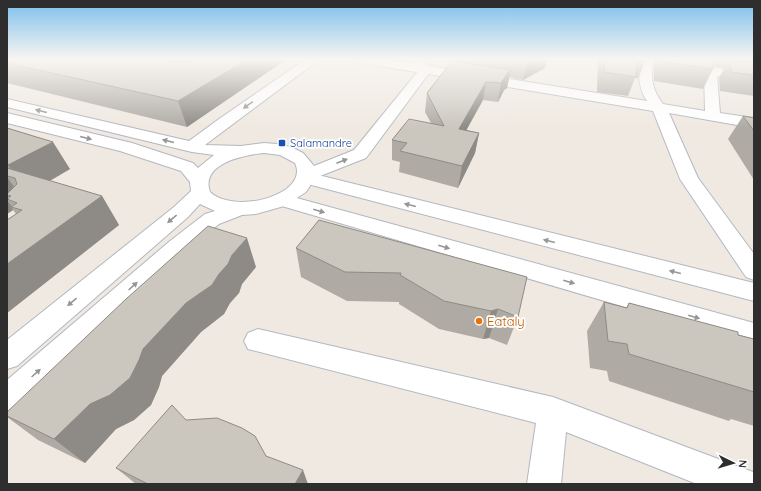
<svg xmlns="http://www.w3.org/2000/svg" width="761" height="491" font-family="Quicksand,sans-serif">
<rect width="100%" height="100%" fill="#efe9e1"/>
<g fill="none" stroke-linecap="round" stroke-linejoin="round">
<g stroke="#b4b7c1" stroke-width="2">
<path id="street" d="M356 59H384L647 101C638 88 638 74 641 59H653C651 78 651 88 663 104L705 111 704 71 706 68 710 67 754 74V82L717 76 720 113 754 118V128L669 113 698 178 754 254V280L746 277 680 179 653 111 362 63 358 62Z
M306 172 754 283V301L300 182 297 178 300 174Z
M282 194 754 323V345L275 204 272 200 275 196Z
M258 329 553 397 753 472 754 484H697L566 432 561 484H527L536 423 248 349 244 341 248 333Z"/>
</g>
<g stroke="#b4b7c1" stroke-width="2">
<path id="secondary" d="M306 59H320L205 145 241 146 264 143 277 144 291 147 303 153 314 166 354 150 419 70 406 59H420L432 69 366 158 315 178 306 192 284 206 256 214 242 215 219 224 186 251 18 409 7 413V380L170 241 205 214 215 211 200 204 188 217 17 366 7 369V340L174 207 191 191 190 182 181 171 120 151 7 123V113L132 143 193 163 198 168 214 155 192 152 7 107V99L189 141 219 119ZM264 153 280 155 295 163C310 195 235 215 210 192 200 163 245 155 264 153Z"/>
</g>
<use href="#street" fill="#fff" fill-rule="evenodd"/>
<use href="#secondary" fill="#fff" fill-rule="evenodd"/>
</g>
<path fill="#afaba4" d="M7 59H287L187 127 7 83Z
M459 59H547L545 68 523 80 509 77 507 88 504 90 498 102 483 100 466 130 479 133 475 153 458 188 399 172 400 162 392 160V140L431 123 425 112 427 93 458 62Z
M598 59H646L638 79 635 78 628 96 597 92Z
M654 59H754V96L720 91 719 78 724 68 713 66V69L703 89 654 81Z
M743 116 754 118V180L728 139Z
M7 128 70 169 50 181 102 196 119 225 7 313V220L16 214 13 210 7 214Z
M319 220 518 317 507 345 489 338 483 339 439 329 399 304V302L347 301 301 277 296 248Z
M256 267 242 284 239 293 230 303 224 314 201 332 162 376 159 387 151 405 134 420 116 429 85 463 38 440 7 417V412Z
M604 302 626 308 629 303 754 339V426L731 419 729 421 609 381 607 371 590 368 587 331Z
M186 420 266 456 308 484H136L116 468Z"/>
<path fill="#8e8b86" d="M248 59H287L187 127 178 101Z
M528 59H547L545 68 523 80Z
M511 70 507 88 504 90 498 102 501 83 508 72Z
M486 82 483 100 456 149 459 129Z
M479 133 475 153 458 188 462 166Z
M53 142 70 169 28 193 8 165Z
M7 177 27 205 7 195Z
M102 196 119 225 7 313V264Z
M7 200 12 207H11L13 210 7 214Z
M247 238 256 267 242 284 239 293 230 303 224 314 201 332 162 376 159 387 151 405 134 420 116 429 85 463 54 439 90 404 186 303 219 274 232 255Z
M498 309 489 338 483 339 491 311Z
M303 470 308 484H295Z"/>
<path fill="#cbc7bf" stroke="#8e8b86" d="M7 59H162L184 63 189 62 192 59H248L178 101 7 63Z
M604 59H637L636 77 604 72Z
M663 59H713V69L663 62Z
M729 59 754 63V75L731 72Z
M452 61 511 70 508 72 501 83 486 82 459 129 479 133 462 166 400 151 407 143 392 140 409 119 444 126 427 93Z
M743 116 754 118V131Z
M7 128 53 142 8 165H7Z
M7 168 102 196 7 264V220L22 210 11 207 17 203 7 199 11 196 7 195V194L17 184 15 178 7 176Z
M319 220 527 277 518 317 498 309 491 311 444 301 400 275 401 273 345 272 296 248Z
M208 226 247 238 232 255 228 264 219 274 212 285 186 303 143 349 139 360 130 378 110 395 90 404 54 439 7 416V412L126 299Z
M604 302 627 308 629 303 738 332V335L754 339V392L629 354 627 344 608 341Z
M172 405 186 420 217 418 242 428 255 436 266 456 303 470 295 484H148L116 468Z"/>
<defs><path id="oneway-solid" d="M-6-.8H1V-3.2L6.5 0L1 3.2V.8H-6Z"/></defs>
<g fill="#969696">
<use href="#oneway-solid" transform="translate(248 105) rotate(145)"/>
<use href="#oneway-solid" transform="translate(41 111) rotate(-166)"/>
<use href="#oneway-solid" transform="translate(86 138) rotate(14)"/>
<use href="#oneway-solid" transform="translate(168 141) rotate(-166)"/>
<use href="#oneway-solid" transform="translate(342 161) rotate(-21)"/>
<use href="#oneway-solid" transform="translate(410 205) rotate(-166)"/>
<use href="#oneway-solid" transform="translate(319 211) rotate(16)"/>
<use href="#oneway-solid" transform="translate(172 219) rotate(140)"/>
<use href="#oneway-solid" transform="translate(549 241) rotate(-166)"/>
<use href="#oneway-solid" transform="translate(444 247) rotate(16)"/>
<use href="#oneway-solid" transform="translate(675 272) rotate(-166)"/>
<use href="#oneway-solid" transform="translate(569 282) rotate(16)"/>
<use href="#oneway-solid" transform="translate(133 286) rotate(-42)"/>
<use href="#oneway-solid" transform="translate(72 302) rotate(140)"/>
<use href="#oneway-solid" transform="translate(694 317) rotate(16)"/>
<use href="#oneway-solid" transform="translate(36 373) rotate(-42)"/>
</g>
<linearGradient id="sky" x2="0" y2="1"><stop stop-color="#7abfeb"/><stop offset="0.46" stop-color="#f8f5f2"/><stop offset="1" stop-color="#f8f5f2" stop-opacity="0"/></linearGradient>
<rect width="761" height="128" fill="url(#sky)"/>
<rect fill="#1a4fb4" stroke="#fff" stroke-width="1.5" x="278" y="139" width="8" height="8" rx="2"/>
<circle fill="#e8710a" stroke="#fff" stroke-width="1.5" cx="479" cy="321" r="4"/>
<g text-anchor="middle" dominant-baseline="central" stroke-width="3.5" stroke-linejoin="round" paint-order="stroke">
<g font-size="11" fill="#164399" stroke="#fff" text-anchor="start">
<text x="290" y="143">Salamandre</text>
</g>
<g font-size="13" fill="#c56008" stroke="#fff" text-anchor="start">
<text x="487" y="321">Eataly</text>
</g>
</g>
<rect width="761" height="491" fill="none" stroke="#2e2e2e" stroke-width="16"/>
<g transform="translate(733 463) rotate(95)" stroke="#ffffff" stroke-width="3" paint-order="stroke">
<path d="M0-3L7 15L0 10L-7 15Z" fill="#2e2e2e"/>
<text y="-6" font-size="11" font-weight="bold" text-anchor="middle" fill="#2e2e2e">N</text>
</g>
</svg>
